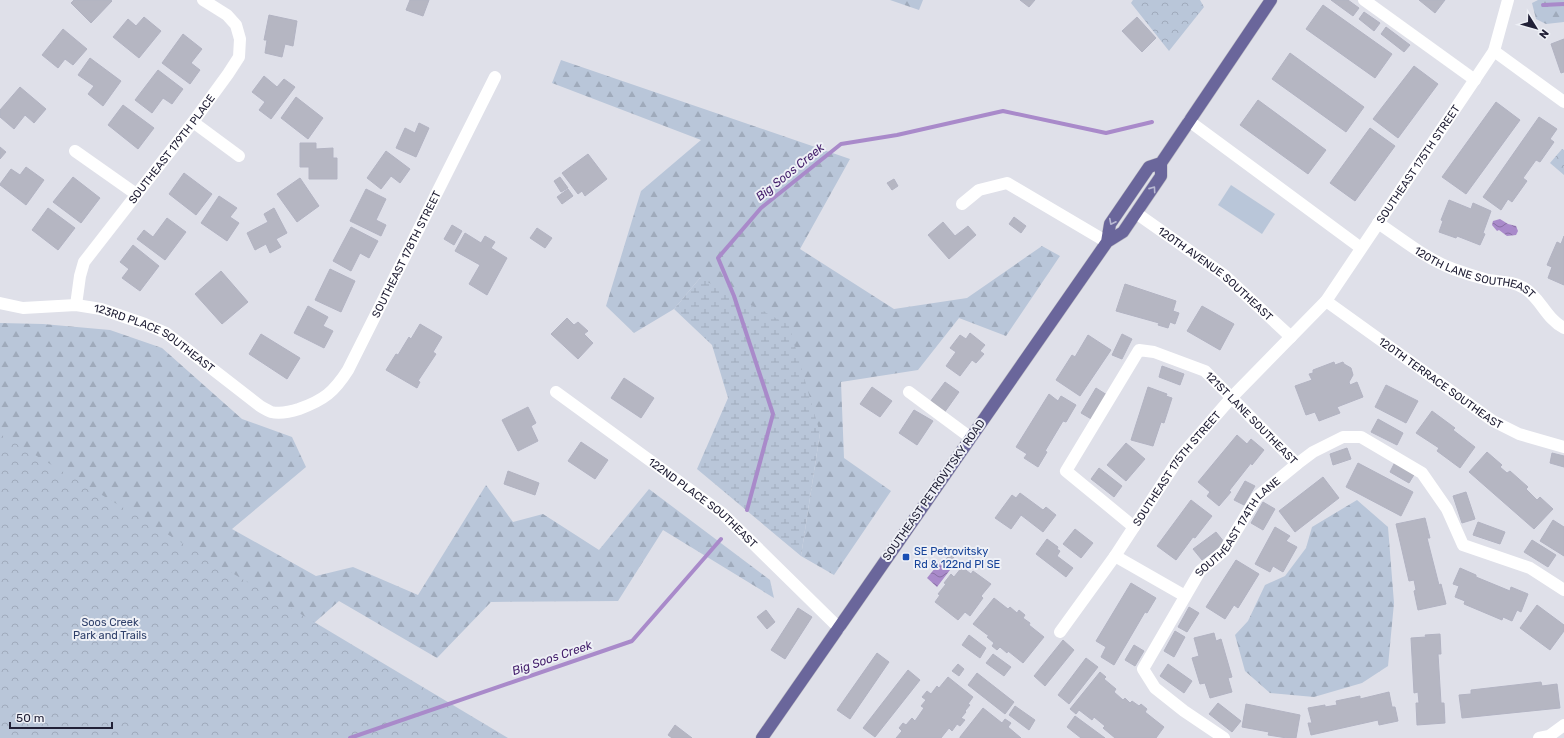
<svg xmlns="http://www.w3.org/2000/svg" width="1564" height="738" font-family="Rubik,sans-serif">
<defs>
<pattern id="forest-firs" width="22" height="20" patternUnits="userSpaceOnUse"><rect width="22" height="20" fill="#b9c6d9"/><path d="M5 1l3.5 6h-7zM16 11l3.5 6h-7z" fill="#9faabb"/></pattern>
<pattern id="wetland-marsh" width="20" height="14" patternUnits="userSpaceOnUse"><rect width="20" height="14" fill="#b9c6d9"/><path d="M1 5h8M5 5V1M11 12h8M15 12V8" fill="none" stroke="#9faabb"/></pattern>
<pattern id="park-crowns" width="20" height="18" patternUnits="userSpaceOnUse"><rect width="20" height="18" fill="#b9c6d9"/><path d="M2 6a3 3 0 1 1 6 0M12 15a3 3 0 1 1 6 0" fill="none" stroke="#9faabb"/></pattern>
<pattern id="water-waves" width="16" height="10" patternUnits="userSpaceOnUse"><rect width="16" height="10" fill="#a98aca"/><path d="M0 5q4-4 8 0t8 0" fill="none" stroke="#8970a5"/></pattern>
</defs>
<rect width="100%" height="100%" fill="#dfe0e9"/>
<path fill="#b9c6d9" d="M1231 185 1275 214 1262 234 1218 205Z"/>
<path fill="url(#forest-firs)" d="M890 0H923L919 10Z
M1538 0H1564V22L1546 24 1536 19 1532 3Z
M561 60 850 159 800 249 894 309 967 298 1042 246 1060 256 1006 336 959 318 918 370 841 382 844 458 891 491 834 575 801 556 820 433 700 278 674 309 634 333 606 306 641 191 701 140 552 83Z
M0 323 43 324 110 330 162 348 242 419 292 437 306 467 232 529 316 576 353 567 418 595 486 485 513 522 543 514 599 550 649 489 770 580 774 598 663 530 618 601 491 602 437 658 339 601 272 660 0 525Z
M1357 500 1388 527 1394 603 1388 666 1362 683 1314 697 1270 693 1245 671 1235 635 1248 621 1265 585 1285 576 1306 548 1312 527Z"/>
<path fill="url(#wetland-marsh)" d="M700 278 789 325 820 433 801 556 697 469 728 398 712 345 674 309Z"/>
<path fill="url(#park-crowns)" d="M1133 0H1200L1204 7 1169 51 1131 3Z
M1562 149 1564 150V175L1550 163Z
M0 434 508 738H0Z"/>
<path fill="url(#water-waves)" d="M1500 219 1508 224 1516 226 1518 231 1516 235 1507 236 1499 230 1497 231 1492 225 1493 221Z
M940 562 950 570 937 587 927 578Z"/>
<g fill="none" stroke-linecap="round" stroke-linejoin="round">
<path stroke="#a98aca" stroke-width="4" d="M1543 5 1564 4
M747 510 773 414 734 296 718 258 761 208 841 144 897 135 1003 111 1106 133 1152 122
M350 738 632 641 721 539"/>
</g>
<path fill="#b5b6c2" stroke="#b2b3c2" d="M74 0H111L112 1 91 23 71 3Z
M410 0H429L423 16 406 10Z
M1020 0H1035L1029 7Z
M1331 0H1348L1359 8 1353 16Z
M1419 0H1445L1435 13Z
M1323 5 1392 54 1375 78 1306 29Z
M1364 12 1380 23 1374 31 1359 19Z
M269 15 297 21 293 46 285 44 282 57 265 53 267 40H264Z
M144 17 161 31 139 58 113 37 128 19 136 26Z
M1137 17 1156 38 1142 52 1122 31Z
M1386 27 1410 45 1404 52 1381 34Z
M63 29 87 49 73 65 65 59 58 68 42 55Z
M183 34 202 49 191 63 200 70 190 84 162 63Z
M1564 39V72L1561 73 1551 44Z
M1290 53 1364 107 1346 132 1272 79Z
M90 58 121 81 103 106 88 94 94 86 78 75Z
M1414 66 1438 84 1398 138 1373 119Z
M158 70 183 89 172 104 163 98 152 113 135 100Z
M264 76 277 87 284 79 295 87 271 119 259 110 265 102 252 92Z
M20 87 46 109 34 123 25 115 14 129 0 117V110Z
M296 97 323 118 308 139 281 118Z
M1258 100 1326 150 1308 174 1240 125Z
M1496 102 1520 120 1466 194 1442 177Z
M123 105 154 128 138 149 108 125Z
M1539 117 1557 129 1550 139 1554 142 1540 162 1536 160 1523 178 1527 181 1512 202 1508 199 1501 210 1483 197Z
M419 123 429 128 416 157 396 148 405 128 415 133Z
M1370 128 1395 146 1355 201 1330 183Z
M300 143H316V149L333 148V158H337V179H309V167H300Z
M0 147 6 152 0 159Z
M386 151 410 169 400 183 391 176 381 189 367 178Z
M588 154 607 179 585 196 582 191 578 194 562 173Z
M26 167 44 180 26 205 0 185V184L11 169 20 175Z
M184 173 212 194 196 215 169 194Z
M73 177 100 198 81 223 53 202Z
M560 177 568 188 561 192 554 181Z
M300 178 319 206 297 222 277 194Z
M894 179 898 186 892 190 887 183Z
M366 189 386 199 376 220 386 225 381 236 350 221Z
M568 189 573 196 562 204 557 197Z
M219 196 237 208 230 217 239 223 227 241 201 223Z
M1449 200 1471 209 1473 203 1491 211 1483 233 1485 234 1480 245 1457 236 1456 238 1439 232 1443 221 1441 220Z
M48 208 75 228 58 250 32 230Z
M274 208 287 233 276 239 281 247 270 253 266 244 255 250 247 233 268 222 264 214Z
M1014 217 1026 226 1021 233 1009 224Z
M167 218 186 232 165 260 137 239 144 230 153 237Z
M943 222 955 236 968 226 976 235 949 259 928 235Z
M452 225 462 231 454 245 444 239Z
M351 227 378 241 369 258 360 253 351 271 333 261Z
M537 228 552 238 545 248 530 238Z
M465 233 481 243 485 236 495 242 491 248 507 258 487 295 469 284 480 265 455 251Z
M1564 236V285L1548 278 1552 267 1547 265 1557 242 1561 244Z
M133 245 159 266 140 291 122 278 129 269 120 262Z
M330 269 355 281 341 312 315 300Z
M221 271 248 302 222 324 195 294Z
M1125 284 1176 301 1173 311 1179 313 1175 324 1170 322 1168 328 1158 325 1159 323 1116 311Z
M308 306 328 317 323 326 333 331 324 348 294 333Z
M1202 306 1234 324 1220 350 1187 331Z
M567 318 574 325 578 322 588 331 584 334 593 343 578 359 551 334Z
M420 324 442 337 433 352 436 354 418 381 420 382 417 388 386 370 396 354 398 355 409 337 411 339Z
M970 333 985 345 980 351 984 354 976 363 972 360 960 376 946 366 956 352 950 348 960 335 966 339Z
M261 334 300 358 287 379 249 354Z
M1122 334 1132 339 1122 359 1112 355Z
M1088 335 1111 350 1080 396 1056 380 1072 355 1075 357Z
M1334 362 1335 365 1343 362 1344 364 1351 368 1353 375 1349 382 1350 385 1357 382 1363 397 1337 407 1340 413 1319 421 1315 412 1306 415 1295 386 1312 380 1309 374 1313 373V370Z
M1162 366 1184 374 1180 385 1159 377Z
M624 378 654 398 641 418 611 398Z
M945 382 959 392 944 413 930 402Z
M1386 385 1418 401 1406 423 1375 407Z
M872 387 892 401 880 417 860 404Z
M1148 387 1167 394 1166 396 1172 398 1164 423 1161 422 1153 446 1131 440Z
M1096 388 1107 395 1093 420 1081 413Z
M1049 394 1058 401 1061 396 1076 405 1066 422 1063 421 1045 451 1047 452 1038 467 1024 458 1027 454 1016 447Z
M528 407 536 423 531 426 538 441 518 451 502 420Z
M914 410 933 421 917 445 899 433Z
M1432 411 1455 428 1453 430 1475 447 1460 468 1437 451 1439 448 1416 433Z
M1378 419 1403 433 1397 445 1371 432Z
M1237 435 1247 444 1251 439 1264 450 1252 465 1251 463 1229 491 1231 492 1219 506 1207 496 1210 492 1198 482Z
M581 442 608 460 595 479 568 461Z
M1126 443 1145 459 1126 481 1107 465Z
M1347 448 1351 459 1333 465 1330 454Z
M1487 452 1502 465 1500 467 1507 473 1510 471 1528 487 1526 489 1537 500 1540 497 1553 509 1534 529 1469 472Z
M1552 453 1564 456V467L1550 463Z
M1395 462 1415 473 1409 483 1390 472Z
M1358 463 1413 492 1401 516 1346 487Z
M1099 468 1122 486 1114 497 1091 479Z
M508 471 539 483 535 495 504 484Z
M1323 477 1339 498 1295 532 1279 511Z
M1245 481 1255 486 1244 505 1234 500Z
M1466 492 1475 519 1462 523 1453 496Z
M1020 493 1043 510 1046 507 1056 515 1043 532 1021 515 1011 529 995 518 1012 495 1016 498Z
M1191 500 1212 516 1195 538 1193 537 1176 560 1157 546Z
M1263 502 1275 509 1263 530 1251 523Z
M1425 518 1430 538H1427L1439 585 1441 584 1446 604 1418 610 1414 591 1416 590 1414 580 1409 581 1396 524Z
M1553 520 1564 527V556L1540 541Z
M1478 522 1505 532 1500 544 1473 535Z
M1275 527 1290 536 1286 541 1297 547 1283 572 1273 566 1270 572 1255 564Z
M1075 529 1093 543 1081 558 1063 544Z
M1216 532 1225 543 1202 560 1193 549Z
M1047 539 1058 547 1057 549 1060 551 1057 556 1073 568 1066 577 1036 554Z
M1532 540 1556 555 1548 567 1524 552Z
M950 554 956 560 951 567 944 562Z
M1236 560 1259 574 1238 608 1234 605 1225 619 1206 607Z
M962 567 971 574 973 571 991 584 981 596 983 598 970 616 965 612 958 620 935 602 940 595 938 594 946 584 944 583 951 574 954 577Z
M1460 568 1476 575V577L1510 591 1511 587 1528 594 1521 612 1517 610 1512 621 1503 617 1502 620 1464 604 1465 601 1455 597 1459 586 1453 584Z
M1131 583 1156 598 1147 613 1145 612 1114 665 1101 657 1106 647 1096 641Z
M994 598 1008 609 1010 607 1017 613 1019 610 1025 615 1023 618 1030 623 1029 625 1044 637 1023 663 1008 651 1007 653 1000 647 997 650 992 646 994 643 987 637 989 636 973 624Z
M1537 605 1564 625V631L1550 650 1520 628Z
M1189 607 1199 613 1187 632 1178 627Z
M798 608 812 617 785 659 771 650Z
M766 610 775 622 767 629 757 617Z
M1175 631 1185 637 1174 657 1164 651Z
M1214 633 1216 641 1221 639 1232 677 1228 678 1232 692 1210 698 1205 683 1200 684 1192 658 1199 656 1194 638Z
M1440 634 1441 654H1438L1441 703H1444L1445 723 1417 725 1416 703H1419L1418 692 1414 693 1411 638 1426 637 1425 635Z
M969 635 986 648 980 658 962 645Z
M1063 640 1074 650 1045 686 1034 676Z
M1134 645 1144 651 1135 666 1125 660Z
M877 653 889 662 850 719 837 710Z
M993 654 1011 667 1004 676 986 663Z
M1086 658 1098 667 1069 704 1058 695Z
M958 664 964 669 959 676 952 671Z
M1168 664 1192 681 1184 693 1160 676Z
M908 670 920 680 875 737 863 728Z
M1100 672 1106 677 1104 679 1116 689 1114 692 1123 700 1125 698 1130 703 1132 701 1139 706 1141 704 1147 709 1145 712 1164 727 1156 738H1115L1103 728 1105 726 1094 717 1092 720 1079 710 1076 714 1070 709Z
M977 673 1014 702 1005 714 968 685Z
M948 677 973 697 968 704 970 705 965 711 966 712 961 718 965 720 960 726 957 724 952 731 949 728 941 738H896L902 731 899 728 903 723 906 725 912 718 915 721 924 708 921 706 926 700 922 697 927 691 931 694 937 686 939 688Z
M1541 682 1542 686 1557 684 1560 708 1462 718 1459 695 1471 694V690Z
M1389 692 1392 707H1395L1398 721 1379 725 1378 720 1311 735 1308 723H1312L1308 708 1325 705V707L1337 705 1336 701 1360 696V699Z
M1218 703 1241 721 1232 732 1209 714Z
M1246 704 1300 715 1296 738H1287L1268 735 1269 732 1242 727Z
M1015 706 1035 720 1029 730 1009 715Z
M983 708 1002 723 1005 719 1011 723 1008 727 1021 738H960V737Z
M1075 716 1105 738H1081L1067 727Z
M675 725 692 738H672L668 735Z"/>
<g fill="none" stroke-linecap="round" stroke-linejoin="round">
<g stroke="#bdbcc3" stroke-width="13">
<path id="major" d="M1107 242 1110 224 1149 167 1161 163
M762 738 1107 242 1123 232 1161 176V163L1271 0"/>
</g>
<g stroke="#fff" stroke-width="12">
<path d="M1364 0 1475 80"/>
<path d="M1494 51 1564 102"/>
<path d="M1189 121 1361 248"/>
<path d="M193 122 239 156"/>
<path d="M75 151 136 194"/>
<path d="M962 204 979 190 1007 183 1107 242"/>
<path id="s1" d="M1136 213 1224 275 1291 337"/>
<path id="s2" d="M1378 223C1402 239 1426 259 1453 269 1464 273 1477 277 1488 280 1501 282 1512 281 1524 288 1540 297 1546 319 1564 328"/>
<path id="s3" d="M1326 301 1493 421 1519 434 1564 447"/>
<path id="s4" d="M0 303 23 308 76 305 101 309 145 324 166 333 260 406C263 408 267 410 271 412 280 414 290 412 299 409 324 400 334 392 348 370L495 77"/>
<path id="s5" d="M76 305 80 276 84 262 193 122 228 74 239 57 240 39 236 25 227 15 203 0"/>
<path id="s6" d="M556 392 722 513 839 628"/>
<path d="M909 392 971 438"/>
<path id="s7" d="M1134 527 1066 471 1139 350 1154 352 1205 371 1297 464 1313 452 1343 437H1361L1422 473 1447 509 1463 545 1530 568 1564 590"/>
<path d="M1115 556 1185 596"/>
<path id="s8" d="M1060 632 1115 556 1179 458 1232 397 1326 301 1494 51 1508 0"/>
<path id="s9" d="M1224 738 1184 711 1155 688 1143 669 1200 571 1224 551 1257 497 1297 464"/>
<path d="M1539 738 1549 736 1564 725"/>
</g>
<use href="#major" stroke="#6a669b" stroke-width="12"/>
</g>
<defs><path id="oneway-chevron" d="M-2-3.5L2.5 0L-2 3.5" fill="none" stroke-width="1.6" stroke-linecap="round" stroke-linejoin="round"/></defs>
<g stroke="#b9b9d2">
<use href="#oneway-chevron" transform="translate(1153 189) rotate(-55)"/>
<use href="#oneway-chevron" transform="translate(1112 222) rotate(117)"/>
</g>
<rect fill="#1a4fb4" stroke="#eef0f6" stroke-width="1.5" x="902" y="553" width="8" height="8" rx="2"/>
<g text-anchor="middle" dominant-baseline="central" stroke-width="4" stroke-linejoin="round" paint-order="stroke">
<g font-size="11" fill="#222137" stroke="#eef0f6">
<text stroke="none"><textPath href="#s5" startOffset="187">SOUTHEAST 179TH PLACE</textPath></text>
<text stroke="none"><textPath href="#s8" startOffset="591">SOUTHEAST 175TH STREET</textPath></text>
<text stroke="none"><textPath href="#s4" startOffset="525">SOUTHEAST 178TH STREET</textPath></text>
<text stroke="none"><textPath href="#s2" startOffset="110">120TH LANE SOUTHEAST</textPath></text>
<text stroke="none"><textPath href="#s1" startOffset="100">120TH AVENUE SOUTHEAST</textPath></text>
<text stroke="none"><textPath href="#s4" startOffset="163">123RD PLACE SOUTHEAST</textPath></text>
<text stroke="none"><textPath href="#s3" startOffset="141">120TH TERRACE SOUTHEAST</textPath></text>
<text stroke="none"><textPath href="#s7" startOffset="365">121ST LANE SOUTHEAST</textPath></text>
<text stroke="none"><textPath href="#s8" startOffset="201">SOUTHEAST 175TH STREET</textPath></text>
<text transform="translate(934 490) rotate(-55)">SOUTHEAST PETROVITSKY ROAD</text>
<text stroke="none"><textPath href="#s6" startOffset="184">122ND PLACE SOUTHEAST</textPath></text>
<text stroke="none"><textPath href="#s9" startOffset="280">SOUTHEAST 174TH LANE</textPath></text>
</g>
<g font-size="11" fill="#164399" stroke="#eef0f6" text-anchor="start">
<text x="914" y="551">SE Petrovitsky<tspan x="914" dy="13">Rd &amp; 122nd Pl SE</tspan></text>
</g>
<g font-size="11" fill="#2f406a" stroke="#eef0f6">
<text x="110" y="622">Soos Creek<tspan x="110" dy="13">Park and Trails</tspan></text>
</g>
<g font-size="12" font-style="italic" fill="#46216d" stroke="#eef0f6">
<text transform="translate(790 172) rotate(-39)">Big Soos Creek</text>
<text transform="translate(552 658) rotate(-19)">Big Soos Creek</text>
</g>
</g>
<g transform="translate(1536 28) rotate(127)" stroke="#eef0f6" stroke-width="3" paint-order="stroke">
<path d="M0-3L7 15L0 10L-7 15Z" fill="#222137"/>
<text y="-6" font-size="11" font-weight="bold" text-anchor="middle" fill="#222137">N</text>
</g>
<path d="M10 722v6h102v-6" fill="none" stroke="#222137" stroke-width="2"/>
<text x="16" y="722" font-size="12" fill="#222137" stroke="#eef0f6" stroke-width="3" paint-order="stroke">50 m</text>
</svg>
